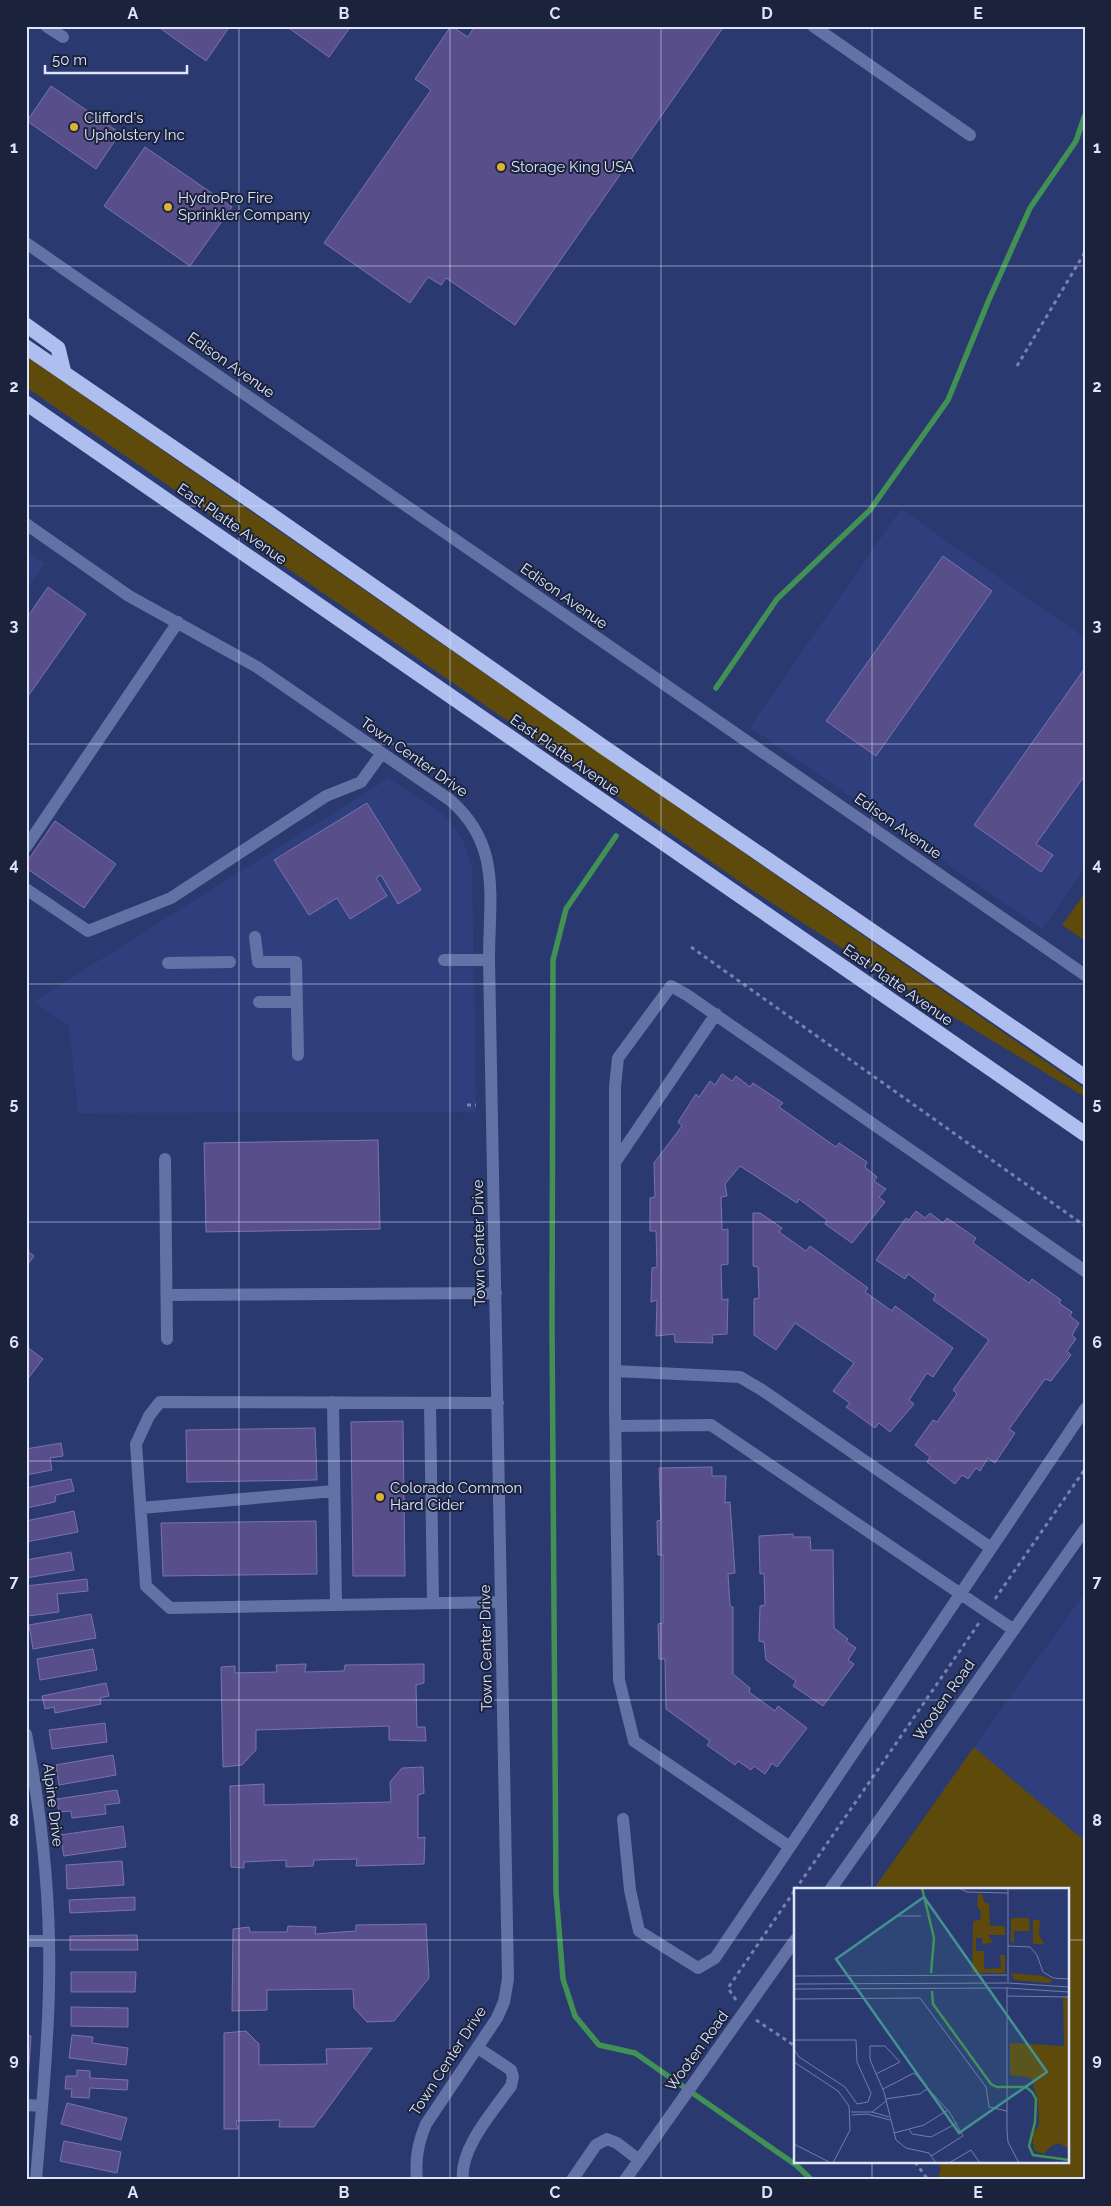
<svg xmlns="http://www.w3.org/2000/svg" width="1111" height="2206" font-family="Raleway,sans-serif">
<rect width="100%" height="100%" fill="#2a3970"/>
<path fill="#2f3f7e" d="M901 509 1085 638V868L1042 929 750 727Z
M26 550 45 564 26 590Z
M389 778 442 814 458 831 467 850 472 869 476 1112 78 1113 69 1026 33 1002Z
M1085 1593V1841L974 1747Z"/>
<path fill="#5e4a0a" d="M26 356 1085 1089V1097L865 963 749 888 26 387Z
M1085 893V941L1062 925Z
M974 1747 1085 1841V2180H937L941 2168 936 2162H1067V1890H873Z"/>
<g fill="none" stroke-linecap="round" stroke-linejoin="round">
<path stroke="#419155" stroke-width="5.5" d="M716 688 777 599 870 510 948 400 988 302 1030 208 1076 141 1085 115
M616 836 566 909 553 960 552 1325 556 1892 563 1979 575 2016 599 2045 635 2053 796 2165 812 2180"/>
</g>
<path fill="#584e8a" stroke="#7b72b1" d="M157 26H230L206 61Z
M286 26H351L329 57Z
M451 26 468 37 475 26H724L515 325 446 278 441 285 428 277 410 303 324 243 431 90 415 79Z
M51 86 120 133 96 169 27 121Z
M145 147 232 207 190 266 104 206Z
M943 556 992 591 876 756 826 721Z
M48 587 86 614 26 699V619Z
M1085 668V775L1036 844 1053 855 1041 872 974 825Z
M367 803 421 890 398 904 381 875 376 878 387 896 350 919 337 898 309 915 274 860Z
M55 821 116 864 84 908 26 868V863Z
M722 1074 732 1081 736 1076 750 1087 753 1083 783 1103 779 1107 836 1147 839 1143 867 1162 865 1167 877 1177 874 1181 886 1189 879 1197 885 1202 852 1243 825 1224 827 1220 799 1199 797 1203 740 1166 725 1184 727 1196 721 1197 722 1230 728 1229V1264L721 1265 722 1300 728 1299 727 1334 712 1335 713 1343 675 1342 674 1334 656 1336 657 1300 651 1302 652 1268 657 1267 656 1231H650V1198L655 1197 654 1163 682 1126 678 1122 696 1094 699 1097 710 1081 715 1085Z
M378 1140 380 1229 206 1232 204 1143Z
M916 1211 925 1218 930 1213 943 1223 947 1218 976 1238 973 1243 1029 1283 1032 1279 1061 1300 1059 1303 1072 1312 1070 1316 1079 1323 1072 1335 1076 1339 1067 1351 1071 1355 1051 1381 1045 1379 1009 1429 1015 1433 995 1463 988 1458 980 1471 976 1468 968 1479 962 1475 955 1484 927 1462 930 1457 915 1445 933 1420 937 1422 957 1394 953 1390 989 1340 933 1300 936 1295 908 1274 905 1279 876 1260 906 1218 909 1220Z
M753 1213H760L782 1228 779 1232 806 1251 810 1246 868 1288 865 1292 892 1311 895 1306 953 1348 933 1377 927 1373 909 1400 914 1404 890 1432 879 1423 875 1428 846 1407 850 1403 833 1391 854 1363 795 1323 776 1350 754 1335V1299L759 1298 758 1267 753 1266Z
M26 1250 34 1256 26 1267Z
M26 1346 43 1359 26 1381Z
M403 1421 405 1576H353L351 1422Z
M315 1428 317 1480 187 1482 186 1430Z
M61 1443 63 1456 50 1458 52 1470 26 1475V1449Z
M712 1467V1476H726L725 1503 730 1502 735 1573 728 1574 730 1606 733 1607V1674L750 1688 749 1692 775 1711 778 1706 807 1728 777 1767 772 1763 765 1774 754 1766 751 1770 738 1761 735 1765 707 1745 710 1741 666 1709 665 1659H659L658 1624 663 1623V1555H658L657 1521 661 1520 659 1468Z
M71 1479 74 1491 56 1495 55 1502 26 1508V1488Z
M74 1511 78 1532 26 1542V1521Z
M316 1521 317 1574 163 1576 161 1523Z
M793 1534V1537H810L811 1550H833L834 1628 848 1639 846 1641 856 1648 848 1660 854 1664 823 1706 793 1686 796 1681 766 1660 764 1642 759 1641 760 1606 765 1605 764 1573 760 1574 759 1536Z
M71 1552 74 1570 26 1578V1560Z
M87 1579 88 1591 57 1594 59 1612 28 1616 26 1586Z
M91 1614 96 1638 33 1649 29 1625Z
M93 1649 97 1670 40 1680 37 1659Z
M306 1664 305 1672 344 1671 345 1665 424 1664V1683L416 1685 417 1727H425L426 1741 389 1740V1726L256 1730V1750L242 1765 223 1767 221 1667 235 1666V1673L277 1672 276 1665Z
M106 1683 109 1696 100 1698 101 1704 55 1713 54 1707 45 1709 42 1696Z
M105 1723 107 1742 52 1749 49 1730Z
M113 1755 116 1775 59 1785 56 1765Z
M423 1767 424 1793 418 1795V1838L425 1837 424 1864 356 1866 357 1859 314 1860 313 1866 286 1867V1860L244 1862V1868L231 1867 230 1786 264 1784V1805L391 1802 390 1782 402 1768Z
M117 1790 120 1803 105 1805 106 1814 72 1818 71 1811 59 1812 57 1799Z
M123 1826 126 1847 64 1856 60 1835Z
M122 1861 124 1885 67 1889 66 1865Z
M135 1897V1910L70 1913 69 1900Z
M426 1924 429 1978 394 2021 367 2022 354 2008 353 1989 267 1990V2010L232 2011 233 1929 249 1927 250 1932H287L288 1926 316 1927 315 1934 356 1931V1925Z
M137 1935 138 1950H70V1936Z
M71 1972H136L135 1992H71Z
M71 2007 128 2008V2027L71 2026Z
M246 2031 259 2044V2065L327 2064 326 2049 372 2048 314 2127H279L280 2120 236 2121 238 2129H224V2033Z
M26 2035 31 2036 28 2081H26Z
M72 2035 93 2037 92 2043 128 2048 126 2065 69 2058Z
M77 2070 90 2071V2078L128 2080 127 2090 90 2088 89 2098 71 2097 72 2089H65L66 2076H77Z
M67 2103 127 2118 121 2140 61 2124Z
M64 2141 121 2152 117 2173 60 2161Z"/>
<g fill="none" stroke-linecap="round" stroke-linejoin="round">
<path stroke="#7782ab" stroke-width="3" stroke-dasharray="4 4" stroke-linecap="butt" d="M1017 366 1085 252
M691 947 1085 1226
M467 1105H476
M995 1599 1085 1469
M795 1890 979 1623
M736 2000 728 1988 795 1890
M756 2020 795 2046
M915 2162 928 2180"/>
<path stroke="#6272a5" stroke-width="12" d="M46 26 63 37
M813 26 970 135
M26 243 1085 975
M26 524 129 596 257 667 450 800C502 845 489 897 489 960L508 1979 504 2002 497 2018 426 2124C418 2143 415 2159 417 2180
M26 847 178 622
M26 889 88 931 171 898 326 796 361 782 382 753
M255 937 258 962H296L298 1055
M444 960H489
M168 963 230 962
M259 1002H297
M165 1159 167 1339
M616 1161 716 1014
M167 1295 496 1293
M615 1371 740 1377 762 1390 991 1548
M333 1402 336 1605
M430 1403 433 1603
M498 1403 160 1402 149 1416 136 1444 146 1586 170 1608 501 1602
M616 1426 711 1425 1014 1630
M141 1508 334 1491
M26 1734C42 1816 51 1903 49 1987 48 2051 41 2116 36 2180
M623 1819 630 1890 639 1931 698 1968 715 1958 1085 1409
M790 1847 634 1741 619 1680 615 1408V1087L618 1058 671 986 687 995 1085 1271
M830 1890 1085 1529
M26 1941H48
M26 2105 42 2106
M463 2180C459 2149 494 2110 511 2086L513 2077 511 2070 478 2048
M572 2180 596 2145 607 2139 617 2143 639 2160
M625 2180 795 1940"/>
<path stroke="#adbeef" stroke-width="15" d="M26 325 58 348 64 373
M26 347 270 514 602 746 1085 1077
M26 403 1085 1134"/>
</g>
<path fill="none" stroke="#dee5fa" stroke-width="1" stroke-opacity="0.55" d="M239 26V2180M450 26V2180M661 26V2180M872 26V1890M26 266H1085M26 506H1085M26 744H1085M26 984H1085M26 1222H1085M26 1461H1085M26 1700H1085M26 1940H795M1067 1940H1085M872 2162V2180"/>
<g fill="#dbb233" stroke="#1b233c" stroke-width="2">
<circle cx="74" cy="127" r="5"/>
<circle cx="501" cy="167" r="5"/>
<circle cx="168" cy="207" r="5"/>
<circle cx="380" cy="1497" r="5"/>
</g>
<g text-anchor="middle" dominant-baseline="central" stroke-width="4" stroke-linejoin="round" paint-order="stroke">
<g font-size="15" fill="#dee5fa" stroke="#1b233c" text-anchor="start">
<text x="84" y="118">Clifford's<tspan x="84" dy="17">Upholstery Inc</tspan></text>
<text x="511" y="167">Storage King USA</text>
<text x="178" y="198">HydroPro Fire<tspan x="178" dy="17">Sprinkler Company</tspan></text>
<text x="390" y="1488">Colorado Common<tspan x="390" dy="17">Hard Cider</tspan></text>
</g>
<g font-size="15" fill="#dee5fa" stroke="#1b233c">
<text transform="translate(231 365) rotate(35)">Edison Avenue</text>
<text transform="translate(232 524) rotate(35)">East Platte Avenue</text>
<text transform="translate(564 596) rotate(35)">Edison Avenue</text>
<text transform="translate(565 755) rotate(35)">East Platte Avenue</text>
<text transform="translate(414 757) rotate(35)">Town Center Drive</text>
<text transform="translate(898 826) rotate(35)">Edison Avenue</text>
<text transform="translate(898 985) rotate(35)">East Platte Avenue</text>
<text transform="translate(479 1243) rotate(-91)">Town Center Drive</text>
<text transform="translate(486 1648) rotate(-91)">Town Center Drive</text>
<text transform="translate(944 1700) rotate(-55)">Wooten Road</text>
<text transform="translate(53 1805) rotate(83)">Alpine Drive</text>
<text transform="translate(697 2051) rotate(-54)">Wooten Road</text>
<text transform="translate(448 2061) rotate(-57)">Town Center Drive</text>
</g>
</g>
<g transform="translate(794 1888)">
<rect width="275" height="275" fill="#2a3970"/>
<path d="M184 6H188L191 15H195L196 38H211V47H194L199 55 188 56V50H182V63H190V81L207 80 206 67H211V85H178L179 33 186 32 187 24 183 18ZM217 30H235L236 43H220V55L217 54ZM239 32H246L245 47 250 56H239ZM217 85 249 88 258 92 256 95 220 92ZM269 109H275V261L265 255 257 258 250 266 241 263 239 255V245L245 237 244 212 237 190 216 187V155L270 158Z" fill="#5e4a0a"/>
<path fill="none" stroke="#419155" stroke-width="2.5" d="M128 0 140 50 137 85M138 103 139 116 197 196 203 199H232L238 204 242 211 241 234 235 258 239 267 275 272"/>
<path fill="none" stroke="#727ea7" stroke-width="1" d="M165 0 173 4 214 5M214 0V94M104 28H127M214 58 236 59 243 67 249 84 259 90 275 91M0 88 213 87M0 96 214 95 275 99M213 99V242L214 254 225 275M0 101 213 100 275 104M213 108 275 109M0 111 126 110 192 199 195 219 213 223M0 152H62L63 174 77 205 74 214 63 216 51 199 5 169 0 161M0 174 44 203 55 218 56 242 39 275M82 186 106 174 91 158H76V170L77 174 90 204 102 252 112 260 135 265 142 275M89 201 120 185 156 225 169 248 137 268M91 211 126 206 134 200M57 224H78L92 213M78 224 95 229M58 227 73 226 96 232M115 241 118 246 137 249 163 235M100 245 130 237 154 222M0 256 37 275M155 275 177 262 186 275"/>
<path fill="#439291" fill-opacity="0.15" stroke="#439291" stroke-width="2.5" d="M130 9 253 184 165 245 42 71Z"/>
<rect width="275" height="275" fill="none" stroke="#dee5fa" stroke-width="2.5"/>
</g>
<rect width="1111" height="2206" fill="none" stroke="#1b233c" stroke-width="55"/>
<path d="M45 65v8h142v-8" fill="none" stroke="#dee5fa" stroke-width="2.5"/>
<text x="52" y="65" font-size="15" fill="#dee5fa" stroke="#1b233c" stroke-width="4" paint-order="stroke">50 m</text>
<rect x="28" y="28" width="1056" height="2150" fill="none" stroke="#dee5fa" stroke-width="2"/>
<g font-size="16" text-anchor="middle" font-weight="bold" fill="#dee5fa">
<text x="133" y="19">A</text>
<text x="344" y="19">B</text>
<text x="555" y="19">C</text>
<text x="767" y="19">D</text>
<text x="978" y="19">E</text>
<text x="14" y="153">1</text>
<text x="1097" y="153">1</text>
<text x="14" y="392">2</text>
<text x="1097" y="392">2</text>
<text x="14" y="631">3</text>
<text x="1097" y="631">3</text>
<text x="14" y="870">4</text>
<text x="1097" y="870">4</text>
<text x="14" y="1109">5</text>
<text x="1097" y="1109">5</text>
<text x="14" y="1348">6</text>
<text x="1097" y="1348">6</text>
<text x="14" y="1587">7</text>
<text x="1097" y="1587">7</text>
<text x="14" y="1826">8</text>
<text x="1097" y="1826">8</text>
<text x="14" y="2065">9</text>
<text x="1097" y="2065">9</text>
<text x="133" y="2198">A</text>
<text x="344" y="2198">B</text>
<text x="555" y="2198">C</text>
<text x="767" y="2198">D</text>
<text x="978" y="2198">E</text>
</g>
</svg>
